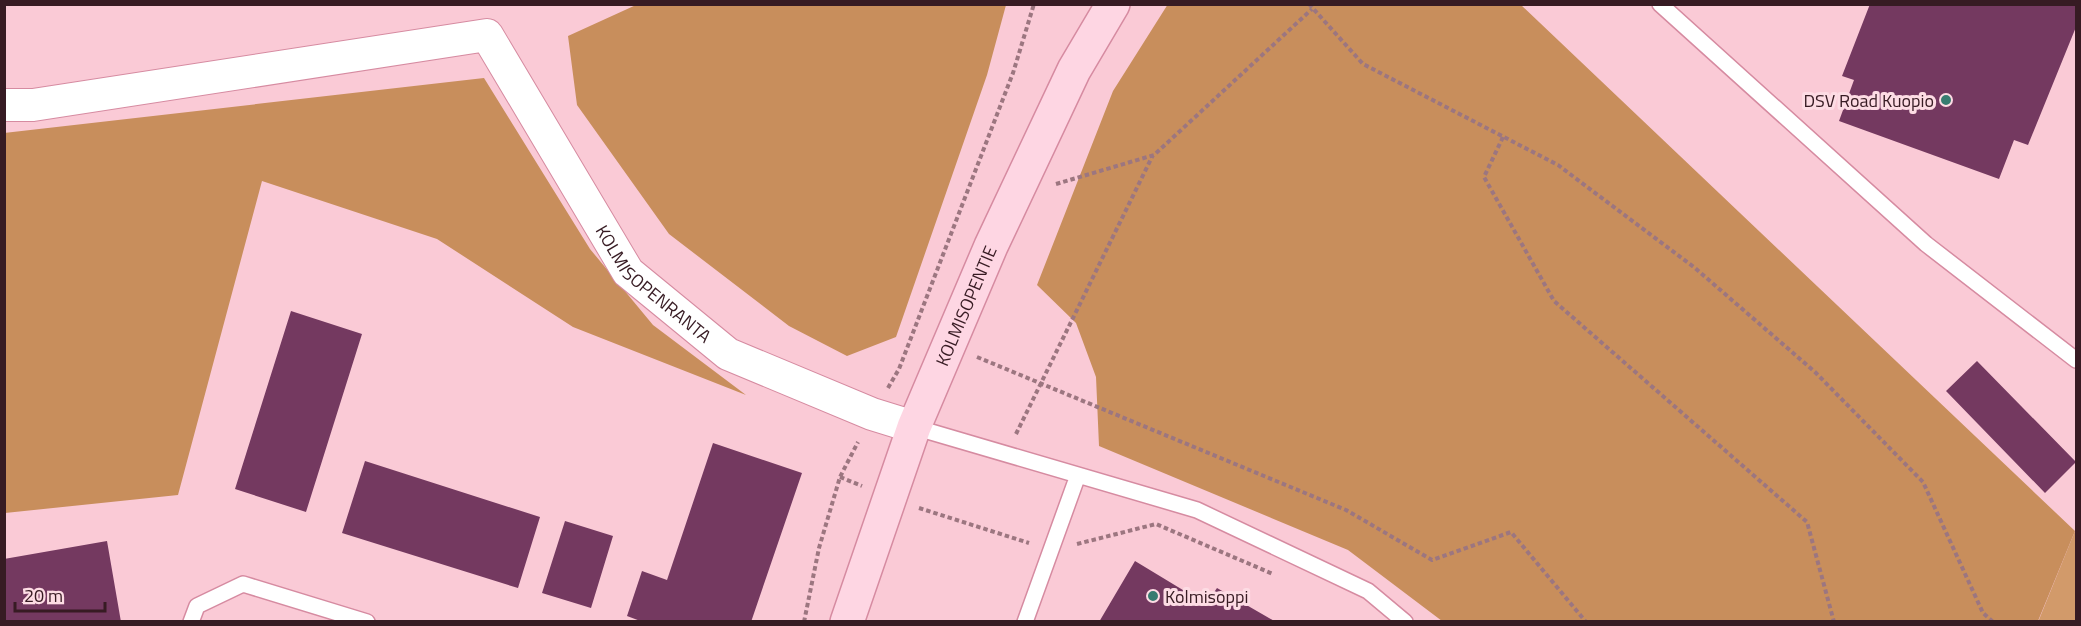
<svg xmlns="http://www.w3.org/2000/svg" width="2081" height="626" font-family="'Titillium Web',sans-serif">
<rect width="100%" height="100%" fill="#facad6"/>
<path fill="#d29a6a" d="M2075 531 2076 621 2038 622Z"/>
<path fill="#c88e5c" d="M1168 4 1521 5 2075 531 2038 621H1442L1348 550 1099 446 1096 377 1076 323 1037 285 1113 91Z
M636 5H1006L987 75 896 337 847 356 789 326 669 234 577 105 568 36Z
M484 78 590 249 653 325 746 395 573 327 437 239 262 181 178 495 5 513 4 133Z"/>
<path fill="#743960" d="M1870 4H2076V27L2028 145 2014 140 1999 179 1839 121 1854 80 1842 76Z
M291 311 362 334 306 512 235 489Z
M1977 361 2076 462 2045 493 1946 391Z
M713 443 802 473 751 622H643L627 616 642 571 667 580Z
M365 461 540 517 518 588 342 533Z
M565 521 613 536 591 608 542 593Z
M107 541 121 622H4V559Z
M1135 561 1206 604 1217 588 1276 622H1099Z"/>
<g fill="none" stroke-linecap="round" stroke-linejoin="round">
<g stroke="#d68ba1" stroke-width="18">
<path id="lane" d="M1660 4 1926 244 2076 360
M914 427 1197 510 1368 591 1405 622
M191 622 197 606 243 584 367 622
M1025 622 1078 475"/>
</g>
<g stroke="#d68ba1" stroke-width="34">
<g id="street">
<path id="s1" d="M4 105H33L487 35 628 272 728 354 872 414 914 427"/>
</g>
</g>
<g stroke="#d68ba1" stroke-width="36">
<g id="secondary">
<path id="s2" d="M847 622 914 427 991 246 1074 70 1113 4"/>
</g>
</g>
<path stroke="#9c7680" stroke-width="4" stroke-dasharray="4.5 3" stroke-linecap="butt" d="M1309 4 1363 64 1558 165 1695 268 1815 372 1923 482 1983 613 1993 622
M1503 137 1484 177 1554 301 1807 522 1834 622
M1056 184 1154 155 1312 9
M977 357 1346 510 1432 560 1511 532 1586 622
M888 388 899 369 1013 73 1034 4
M1016 434 1153 155
M840 477 862 486
M919 508 1029 543
M1077 544 1156 524 1273 574
M804 622 819 548 840 477 858 442"/>
<use href="#lane" stroke="#fff" stroke-width="15"/>
<use href="#street" stroke="#fff" stroke-width="32"/>
<use href="#secondary" stroke="#fed6e3" stroke-width="33"/>
</g>
<g fill="#377c70" stroke="#fddce4" stroke-width="2">
<circle cx="1946" cy="100" r="6"/>
<circle cx="1153" cy="596" r="6"/>
</g>
<g text-anchor="middle" dominant-baseline="central" stroke-width="6" stroke-linejoin="round" paint-order="stroke">
<g font-size="18" fill="#371b23" stroke="#fddce4" text-anchor="end">
<text x="1934" y="100">DSV Road Kuopio</text>
<text x="1165" y="596" text-anchor="start">Kolmisoppi</text>
</g>
<g font-size="18" fill="#371b23" stroke="#fddce4">
<text stroke="none"><textPath href="#s1" startOffset="790">KOLMISOPENRANTA</textPath></text>
<text stroke="none"><textPath href="#s2" startOffset="338">KOLMISOPENTIE</textPath></text>
</g>
</g>
<rect width="2081" height="626" fill="none" stroke="#371b23" stroke-width="12"/>
<path d="M15 602v9h90v-9" fill="none" stroke="#371b23" stroke-width="3"/>
<text x="24" y="602" font-size="18" fill="#371b23" stroke="#fddce4" stroke-width="4.5" paint-order="stroke">20 m</text>
</svg>
